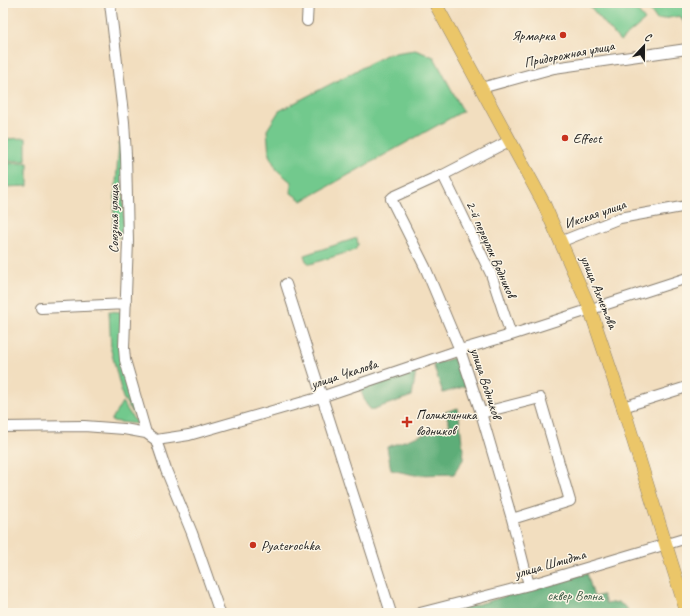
<svg xmlns="http://www.w3.org/2000/svg" width="690" height="616" font-family="Caveat,sans-serif">
<rect width="100%" height="100%" fill="#fcf5e5"/>
<filter id="ink" filterUnits="userSpaceOnUse"><feTurbulence type="fractalNoise" baseFrequency=".025" numOctaves="2"/><feDisplacementMap in="SourceGraphic" scale="8" xChannelSelector="R" yChannelSelector="G"/><feConvolveMatrix kernelMatrix="1 2 1 2 8 2 1 2 1" color-interpolation-filters="sRGB"/></filter>
<filter id="wash" filterUnits="userSpaceOnUse"><feTurbulence type="fractalNoise" baseFrequency=".012" numOctaves="4" result="noise"/><feDisplacementMap in="SourceGraphic" scale="16" xChannelSelector="R" yChannelSelector="G"/><feGaussianBlur stdDeviation="0.9" result="paint"/><feColorMatrix in="noise" values="0 0 0 0 0 0 0 0 0 0 0 0 0 0 0 0 0 1.4 0 .05"/><feComposite in="paint" operator="in"/></filter>
<g filter="url(#wash)">
<rect width="100%" height="100%" fill="#f2debf"/>
<path fill="#72c98d" stroke="#477254" d="M587 3H631L645 20 620 41Z
M645 3H687V28L680 16 657 20Z
M415 50 434 57 463 111 302 201 291 193V182L277 170 269 155 267 130 279 111 388 54Z
M26 138V161H3V139Z
M119 142 122 145 124 234 121 237 112 238Z
M3 163H28V186L3 187Z
M357 238 358 245 355 250 310 264 306 261 304 255Z
M109 311 121 312 136 417 123 398 111 350Z
M122 402 137 424 111 421Z"/>
<path fill="#5dad78" stroke="#3c644a" d="M457 357 466 386 443 393 433 364Z
M416 371 412 396 371 410 366 404 360 389Z
M458 408 464 458 454 474 415 475 391 470 387 447 450 425 445 412Z
M587 573 594 597 603 595 606 604 618 602 627 608 628 613H447Z"/>
</g>
<g filter="url(#ink)">
<g fill="none" stroke-linecap="round" stroke-linejoin="round">
<g stroke="#877d6e" stroke-width="12">
<path id="minor" d="M110 3 124 122 126 155 128 241 124 348 125 360 146 433
M307 21 308 3
M481 88 554 68 687 49
M509 141 443 175H441L393 197 391 199 425 267 460 350 481 413 512 519 529 585
M443 175 491 274 511 335
M560 242 620 218 687 206
M286 284 391 613
M41 308 126 304
M623 407 687 387
M481 413 540 398 570 501 512 519
M3 427 84 426 124 429 146 433 156 440 189 435 321 397 460 350 511 335 687 278
M156 440 166 470 192 533 220 613
M420 613 529 585 687 538"/>
</g>
<g stroke="#877d6e" stroke-width="14">
<path id="major" d="M435 3 543 202 590 309 623 407 687 613"/>
</g>
<use href="#minor" stroke="#fff" stroke-width="10"/>
<use href="#major" stroke="#ebc669" stroke-width="13"/>
</g>
</g>
<g fill="#c8321e" stroke="#fcf5e5" stroke-width="1.5">
<circle cx="563" cy="35" r="4"/>
<circle cx="565" cy="138" r="4"/>
<path d="M405 416h4v4h4v4h-4v4h-4v-4h-4v-4h4z"/>
<circle cx="253" cy="545" r="4"/>
</g>
<g text-anchor="middle" dominant-baseline="central" stroke-width="3" stroke-linejoin="round" paint-order="stroke">
<g font-size="14" fill="#1c1c1c" stroke="#fcf5e5" text-anchor="start">
<text x="555" y="35" text-anchor="end">Ярмарка</text>
<text x="573" y="138">Effect</text>
<text x="416" y="414">Поликлиника<tspan x="416" dy="16">водников</tspan></text>
<text x="261" y="545">Pyaterochka</text>
</g>
<g font-size="14" fill="#1c1c1c" stroke="#fcf5e5">
<text transform="translate(569 54) rotate(-11)">Придорожная улица</text>
<text transform="translate(595 214) rotate(-19)">Икская улица</text>
<text transform="translate(113 219) rotate(-90)">Союзная улица</text>
<text transform="translate(491 249) rotate(66)">2-й переулок Водников</text>
<text transform="translate(599 292) rotate(68)">улица Ахметова</text>
<text transform="translate(344 374) rotate(-18)">улица Чкалова</text>
<text transform="translate(486 383) rotate(72)">улица Водников</text>
<text transform="translate(550 564) rotate(-16)">улица Шмидта</text>
</g>
<g font-size="14" fill="#3a5944" stroke="#fcf5e5">
<text x="575" y="595">сквер Волна</text>
</g>
</g>
<rect width="690" height="616" fill="none" stroke="#fcf5e5" stroke-width="16"/>
<g transform="translate(644 46) rotate(22)" stroke="#fcf5e5" stroke-width="3" paint-order="stroke">
<path d="M0-3L7 15L0 10L-7 15Z" fill="#1c1c1c"/>
<text y="-6" font-size="11" font-weight="bold" text-anchor="middle" fill="#1c1c1c">С</text>
</g>
</svg>
